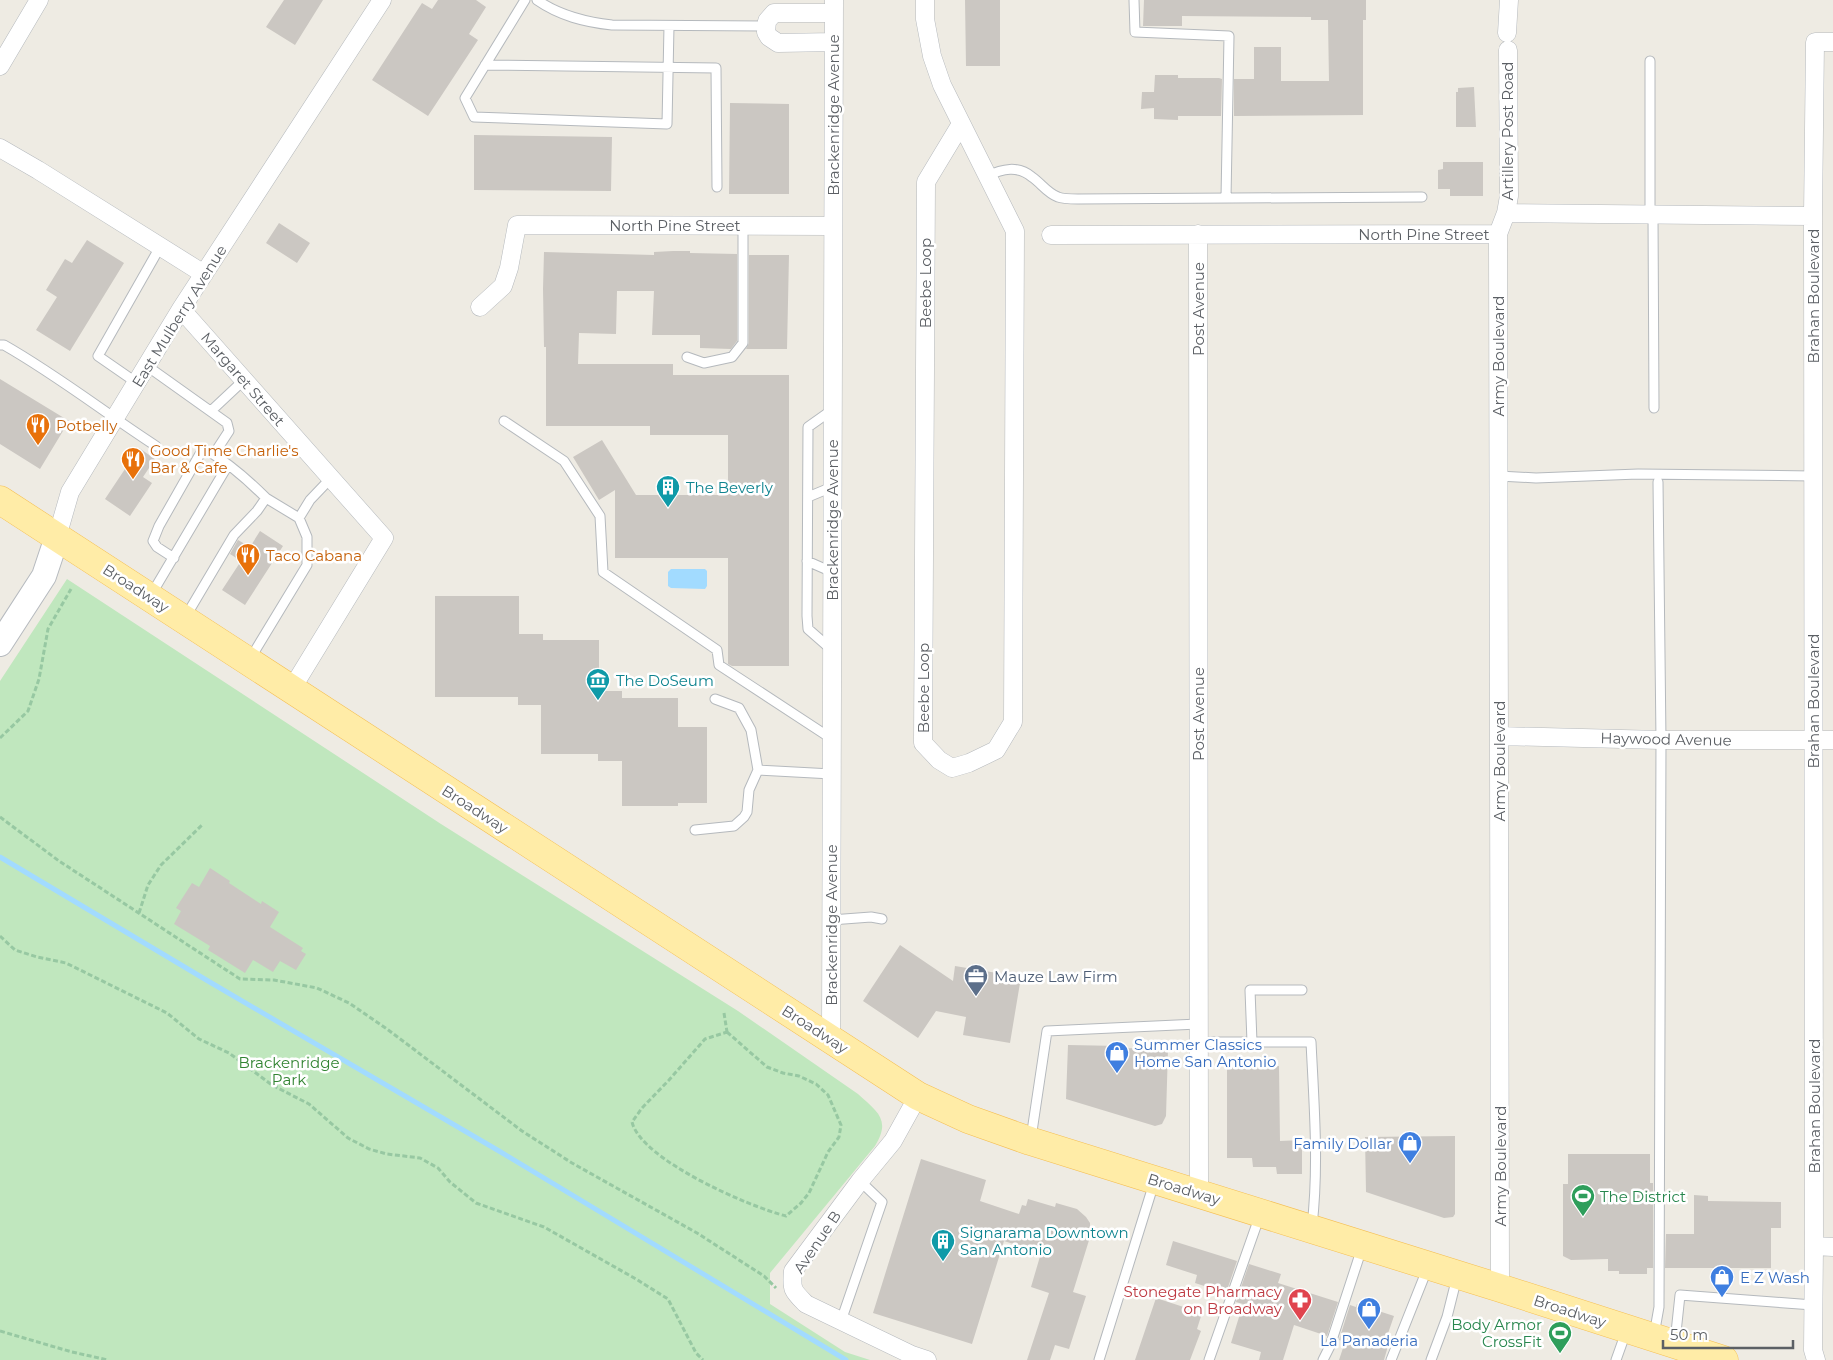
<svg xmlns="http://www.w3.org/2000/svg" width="1833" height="1360" font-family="Montserrat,sans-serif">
<rect width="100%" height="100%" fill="#eeebe3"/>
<path fill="#c0e7be" d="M67 579 441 824 738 1011 858 1094C878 1112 891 1120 875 1146L770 1273V1304L845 1352 870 1360H0V681Z"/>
<path fill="#a2dbff" d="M671 569H705L707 571V586L705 589 671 588 668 586V572Z"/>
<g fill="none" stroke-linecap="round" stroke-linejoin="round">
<path stroke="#a2dbff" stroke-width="5" d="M0 857 208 981 499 1151 846 1360"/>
</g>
<path fill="#cbc7c2" d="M284 0H323L295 45 266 27Z
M438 0H476L486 7 469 34 478 40 428 116 372 80 422 3 432 9Z
M965 0H1000V66H966Z
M1144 0H1366V20H1363V115L1234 116V79H1254V47H1281V81H1329L1328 20H1311V17L1182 16V26H1143Z
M1155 75H1178V78H1219L1222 79 1221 116H1178V120L1154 119V108L1141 109 1142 92H1154Z
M1474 87 1476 127H1456V92H1458V88Z
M730 103 789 104V194H729Z
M474 135 612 137 611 191 474 190Z
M1443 162H1483V196H1450V189H1438V170L1443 169Z
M279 223 310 243 297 263 266 243Z
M87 240 124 263 70 351 36 330 57 297 46 290 65 259 72 263Z
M673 251H690V253L737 254V341L731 349 700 348V335H652L654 291H617L616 334 579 333 578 364H673V375H789V666H732L728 664V558H615V490L599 500 573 457 602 440 636 495H728V435H650V426H546V347H544L543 289 544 252 654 255V252Z
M749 255H789L787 349H746L749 343Z
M0 379 69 421 40 469 0 444Z
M139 448 155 459 143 477 152 483 130 516 105 499Z
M260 531 283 546 245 605 222 590 241 561 230 554 238 540 250 547Z
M435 596H519V634H543V640H599V691H622V698H678V727H707V803H678V806H622V761H598V754H541V705H518V697H435Z
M210 868 230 881 229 883 261 904 262 901 279 912 270 927 303 948 301 951 306 954 296 970 280 961 273 972 253 960 245 973 208 950 210 946 174 924 181 911 176 908 192 883 199 887Z
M900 945 953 981 955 966 1021 977 1010 1043 963 1035 966 1017 936 1011 918 1038 863 1001Z
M1068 1045 1120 1046V1048L1168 1049 1166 1116 1162 1124 1155 1126 1066 1099Z
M1279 1066 1280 1141 1302 1140V1174H1277L1276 1167H1253L1252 1158H1227V1067Z
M1455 1136V1214L1453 1217 1444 1218 1366 1192 1365 1137Z
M1568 1154H1650V1183H1653V1268H1647V1274H1619V1271H1608V1259L1571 1260 1563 1256V1184H1568Z
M921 1159 986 1180 980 1201 1019 1214 1022 1205 1026 1206 1028 1199 1055 1207 1056 1203 1077 1209 1086 1217 1090 1223V1237L1073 1292 1086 1296 1069 1349 1055 1345 1050 1360H1027L1049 1293 1031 1287 1041 1253 1004 1241 972 1344 873 1313Z
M1694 1195 1708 1196V1201L1781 1202V1228H1771V1268H1665L1666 1234H1694Z
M1173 1241 1237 1261 1226 1293 1195 1283 1197 1275 1166 1265Z
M1249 1264 1281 1274 1278 1283 1338 1302 1327 1336 1294 1325 1283 1360H1259L1261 1352 1231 1343 1243 1304 1236 1302Z
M1156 1298 1202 1313 1197 1329 1201 1331 1190 1360H1135Z
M1357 1304 1394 1316 1384 1345 1388 1346 1384 1360H1339L1345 1342 1339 1340 1350 1305 1356 1307Z"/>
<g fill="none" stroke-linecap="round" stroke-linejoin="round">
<g stroke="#b5b9bd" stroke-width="11">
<path id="lane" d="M525 0 465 98 474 117 667 124 669 26
M537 0C560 16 585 22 612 25L766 26
M1134 0 1135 32 1229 36 1226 198
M485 65 716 68 717 187
M987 176C1002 169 1018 165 1032 177 1041 183 1047 193 1058 197 1063 199 1071 199 1078 199L1422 197
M1650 215V61
M1653 215 1654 408
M0 345H4C57 375 105 413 156 446
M687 357 704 363 732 357 743 343V225
M147 366 227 423 229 431 214 454
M137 383 98 356 160 247
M212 410 244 380
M504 421 564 461 600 516 603 572 717 650 719 665 832 739
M1499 476 1536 478 1638 474 1813 476
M808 497 832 487
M174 558 157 547 153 541 159 526 200 454 208 451C230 464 248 480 266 498
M807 561 832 572
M151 595 228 465
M186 616 234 535 257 511 266 498 299 518
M832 650 808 629 807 616 808 427 832 410
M250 659 307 565V537L299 518 310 500 331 478
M715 699 739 708 751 730 758 770 832 774
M695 830 734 826 744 817 747 812 749 790 758 770
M831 920 871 917 882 919
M1198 1042H1311C1314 1104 1319 1165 1312 1226
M1252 1042 1250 990H1302
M1031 1138 1047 1031 1198 1024
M841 1321 882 1202 860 1181
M1654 1335 1659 1307 1661 740 1658 482
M1675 1342 1680 1295 1813 1305
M1099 1360 1154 1183
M1209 1360 1260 1215
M1323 1360 1330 1346 1362 1248
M1391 1360 1428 1267
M1431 1360 1447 1317 1457 1277
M1616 1360 1626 1332"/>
</g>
<g stroke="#b5b9bd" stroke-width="19">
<path id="street" d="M925 0V19L932 56 942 85 1015 231 1013 722 996 750 969 763 952 768 939 760 923 743 926 182 961 124
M1507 33 1509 0
M834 42 778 43 769 37 766 32 767 21 774 13H834
M0 66 39 0
M0 148 38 170 204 274
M1506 213 1813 216
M1198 234 1199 1194
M1051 235 1498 234
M480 307 503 286 509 268 517 225 832 226
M181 309 384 538 291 690
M57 537 70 492 181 309 382 0
M1499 736 1661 740H1833
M831 1040 834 0
M918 1096 893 1141 860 1181 793 1271C791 1290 793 1291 806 1304L912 1355 927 1360
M1814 1246 1833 1247
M1500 1288 1498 234 1506 213 1509 196 1508 50
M1816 1360 1813 1350 1814 1246 1813 216 1815 42H1833"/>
</g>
<g stroke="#b6babf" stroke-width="26">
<path id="secondary" d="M0 644 44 576 57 537"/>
</g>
<g stroke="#f5bf54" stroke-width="29">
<path id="primary" d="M0 500 918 1096 968 1119 1030 1141 1500 1288 1724 1360"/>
</g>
<path stroke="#97c8a2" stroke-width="3" stroke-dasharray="5 2.5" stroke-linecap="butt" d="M0 738 28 711 39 679 48 629 71 589
M0 817 59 861 240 979 274 980 317 988 349 1003 387 1029 522 1131 572 1163 697 1233 764 1276 776 1288
M139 913 148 885 161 865 202 825
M0 936 15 950 37 957 66 963 167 1013 199 1039 229 1053 272 1085 309 1104 348 1138 369 1149 387 1154 420 1158 438 1168 450 1182 476 1203 544 1227 636 1279 668 1299 696 1353 703 1360
M724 1013 727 1032
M727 1032 767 1067 783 1073 799 1076 816 1084 828 1095 841 1125 839 1137 828 1152 809 1193 801 1203 786 1216C750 1207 641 1160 632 1122L642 1108 669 1080 705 1039Z
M0 1331 72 1352 108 1360"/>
<use href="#lane" stroke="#fff" stroke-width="9"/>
<use href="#street" stroke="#fff" stroke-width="18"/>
<use href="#secondary" stroke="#fff" stroke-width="24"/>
<use href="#primary" stroke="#ffeca7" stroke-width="28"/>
</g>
<defs>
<g id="restaurant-pin" transform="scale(1.25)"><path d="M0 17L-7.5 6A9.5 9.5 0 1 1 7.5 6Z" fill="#e8710a" stroke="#fff"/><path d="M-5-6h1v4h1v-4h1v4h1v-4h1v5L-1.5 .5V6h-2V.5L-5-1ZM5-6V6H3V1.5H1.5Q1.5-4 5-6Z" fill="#fff"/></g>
<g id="building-pin" transform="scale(1.25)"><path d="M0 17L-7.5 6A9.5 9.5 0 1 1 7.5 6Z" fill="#0f9aa8" stroke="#fff"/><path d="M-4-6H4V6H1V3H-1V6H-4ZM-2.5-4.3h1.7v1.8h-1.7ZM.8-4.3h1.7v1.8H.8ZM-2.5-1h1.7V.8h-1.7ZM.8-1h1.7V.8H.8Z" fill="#fff"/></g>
<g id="museum-pin" transform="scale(1.25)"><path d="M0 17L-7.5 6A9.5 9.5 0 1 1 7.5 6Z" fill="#0f9aa8" stroke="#fff"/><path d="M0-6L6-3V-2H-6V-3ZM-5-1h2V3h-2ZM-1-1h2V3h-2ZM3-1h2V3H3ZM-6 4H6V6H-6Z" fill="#fff"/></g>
<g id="office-pin" transform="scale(1.25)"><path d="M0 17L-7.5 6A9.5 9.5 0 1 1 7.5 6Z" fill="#5c6f8a" stroke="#fff"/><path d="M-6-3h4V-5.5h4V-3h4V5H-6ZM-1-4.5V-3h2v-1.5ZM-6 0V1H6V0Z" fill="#fff"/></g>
<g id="shop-pin" transform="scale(1.25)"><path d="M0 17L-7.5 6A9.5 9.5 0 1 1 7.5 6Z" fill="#3f7fe0" stroke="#fff"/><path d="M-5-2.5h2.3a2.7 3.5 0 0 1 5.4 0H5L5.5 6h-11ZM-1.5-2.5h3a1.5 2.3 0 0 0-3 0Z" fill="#fff"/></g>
<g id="stadium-pin" transform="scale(1.25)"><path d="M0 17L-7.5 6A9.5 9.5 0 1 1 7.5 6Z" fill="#2e9e5b" stroke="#fff"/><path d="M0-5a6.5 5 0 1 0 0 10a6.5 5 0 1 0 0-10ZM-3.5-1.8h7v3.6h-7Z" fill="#fff"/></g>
<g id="pharmacy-pin" transform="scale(1.25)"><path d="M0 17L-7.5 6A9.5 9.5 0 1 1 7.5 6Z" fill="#e0444e" stroke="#fff"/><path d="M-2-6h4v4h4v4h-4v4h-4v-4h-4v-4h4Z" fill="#fff"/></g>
</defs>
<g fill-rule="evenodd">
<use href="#restaurant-pin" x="38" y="425"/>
<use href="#restaurant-pin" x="133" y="459"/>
<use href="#building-pin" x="668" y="487"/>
<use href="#restaurant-pin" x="248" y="555"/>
<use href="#museum-pin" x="598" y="680"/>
<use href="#office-pin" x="976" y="976"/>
<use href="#shop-pin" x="1117" y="1053"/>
<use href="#shop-pin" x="1410" y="1143"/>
<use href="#stadium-pin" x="1583" y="1196"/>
<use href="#building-pin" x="943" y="1241"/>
<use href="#shop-pin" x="1722" y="1277"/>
<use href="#pharmacy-pin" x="1300" y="1300"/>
<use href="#shop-pin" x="1369" y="1309"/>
<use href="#stadium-pin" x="1560" y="1333"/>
</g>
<g text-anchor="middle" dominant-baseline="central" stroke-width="5" stroke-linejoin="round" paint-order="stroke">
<g font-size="15" fill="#5b5f64" stroke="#fff">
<text transform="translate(833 115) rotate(-90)">Brackenridge Avenue</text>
<text transform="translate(1507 131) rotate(-90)">Artillery Post Road</text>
<text x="675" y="225">North Pine Street</text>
<text x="1424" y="234">North Pine Street</text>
<text transform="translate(925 283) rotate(-90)">Beebe Loop</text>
<text transform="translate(1813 296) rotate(-90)">Brahan Boulevard</text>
<text transform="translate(1198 309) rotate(-90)">Post Avenue</text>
<text transform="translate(179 316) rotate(-58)">East Mulberry Avenue</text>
<text transform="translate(1498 356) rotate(-90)">Army Boulevard</text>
<text transform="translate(243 379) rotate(49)">Margaret Street</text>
<text transform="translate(832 520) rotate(-90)">Brackenridge Avenue</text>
<text transform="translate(136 588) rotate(33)">Broadway</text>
<text transform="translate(923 688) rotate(-90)">Beebe Loop</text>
<text transform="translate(1813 701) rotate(-90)">Brahan Boulevard</text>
<text transform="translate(1198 714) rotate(-90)">Post Avenue</text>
<text transform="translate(1666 739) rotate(1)">Haywood Avenue</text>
<text transform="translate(1499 761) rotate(-90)">Army Boulevard</text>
<text transform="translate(475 809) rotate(33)">Broadway</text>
<text transform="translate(831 925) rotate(-90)">Brackenridge Avenue</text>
<text transform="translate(815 1029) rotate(33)">Broadway</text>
<text transform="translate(1814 1106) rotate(-90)">Brahan Boulevard</text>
<text transform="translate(1500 1166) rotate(-90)">Army Boulevard</text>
<text transform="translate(1184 1189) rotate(17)">Broadway</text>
<text transform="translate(817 1242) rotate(-56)">Avenue B</text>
<text transform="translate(1570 1311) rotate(18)">Broadway</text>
</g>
<g font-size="15" fill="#c56008" stroke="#fff" text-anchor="start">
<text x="56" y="425">Potbelly</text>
<text x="150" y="450">Good Time Charlie's<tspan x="150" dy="17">Bar &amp; Cafe</tspan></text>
<text x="266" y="555">Taco Cabana</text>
</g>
<g font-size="15" fill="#0d838f" stroke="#fff" text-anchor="start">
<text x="686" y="487">The Beverly</text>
<text x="616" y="680">The DoSeum</text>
<text x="960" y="1232">Signarama Downtown<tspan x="960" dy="17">San Antonio</tspan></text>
</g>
<g font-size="15" fill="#4e5e75" stroke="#fff" text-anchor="start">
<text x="994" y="976">Mauze Law Firm</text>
</g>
<g font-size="15" fill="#366cbe" stroke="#fff" text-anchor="start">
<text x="1134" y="1044">Summer Classics<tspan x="1134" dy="17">Home San Antonio</tspan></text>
<text x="1392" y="1143" text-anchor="end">Family Dollar</text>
<text x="1740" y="1277">E Z Wash</text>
<text x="1369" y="1340" text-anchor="middle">La Panaderia</text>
</g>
<g font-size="15" fill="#328432" stroke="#fff">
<text x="289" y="1062">Brackenridge<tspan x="289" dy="17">Park</tspan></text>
</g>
<g font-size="15" fill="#27864d" stroke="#fff" text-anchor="start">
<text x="1600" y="1196">The District</text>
<text x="1542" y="1324" text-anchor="end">Body Armor<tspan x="1542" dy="17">CrossFit</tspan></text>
</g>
<g font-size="15" fill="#be3a42" stroke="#fff" text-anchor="end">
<text x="1282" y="1291">Stonegate Pharmacy<tspan x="1282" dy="17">on Broadway</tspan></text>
</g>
</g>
<path d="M1663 1340v8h130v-8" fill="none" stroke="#5b5f64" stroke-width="2.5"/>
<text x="1670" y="1340" font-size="15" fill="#5b5f64" stroke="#ffffff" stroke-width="4" paint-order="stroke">50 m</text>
</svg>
